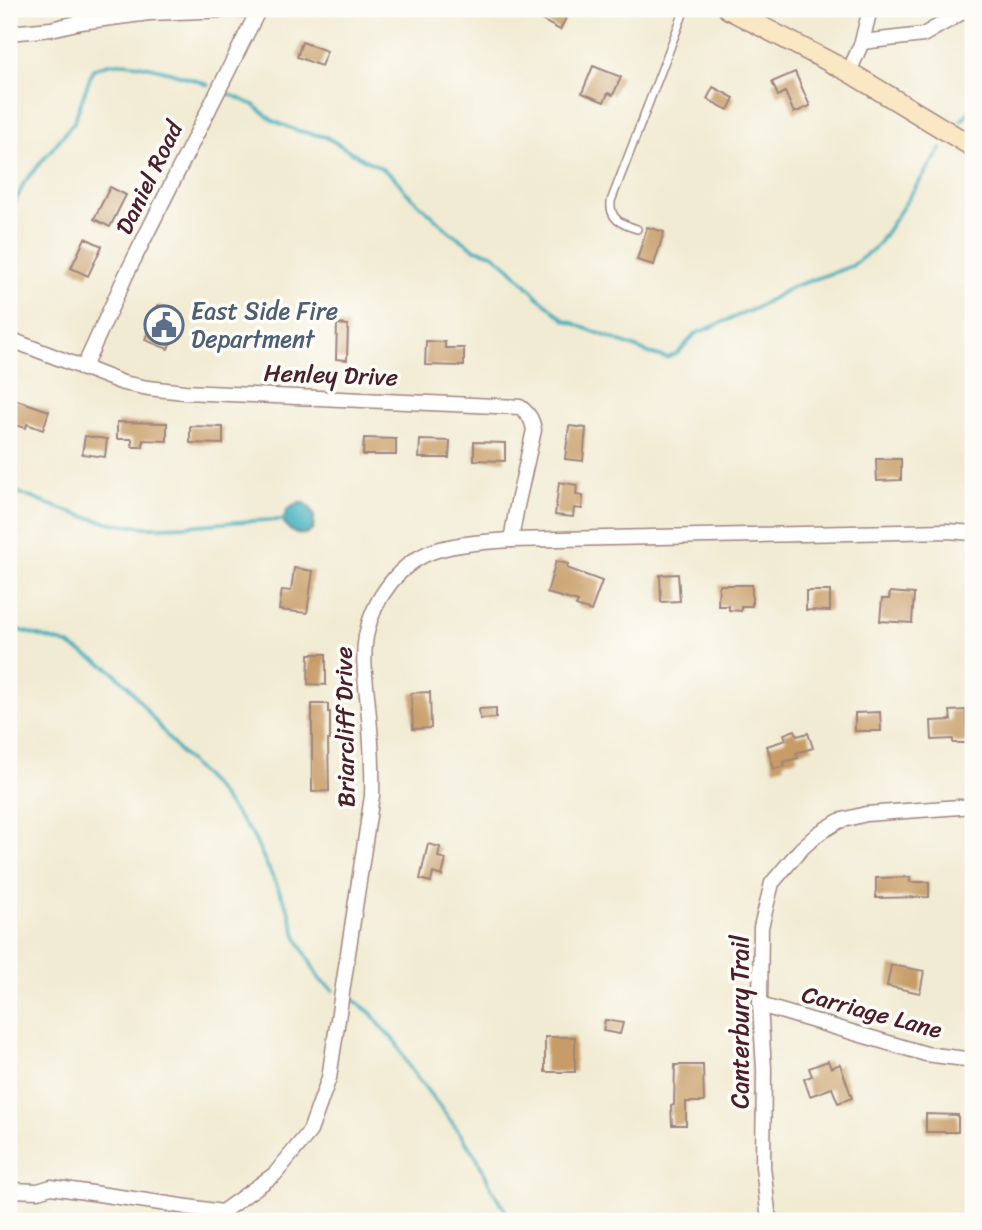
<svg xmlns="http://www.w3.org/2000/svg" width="982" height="1230" font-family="Sriracha,sans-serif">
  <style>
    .water { fill: #3dacba; stroke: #446672; stroke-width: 2 }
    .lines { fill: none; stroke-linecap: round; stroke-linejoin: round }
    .stream { stroke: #3dacba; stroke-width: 3.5 }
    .building { fill: #c79c66 }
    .service-casing { stroke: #9e857f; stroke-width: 10 }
    .minor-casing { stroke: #9e857f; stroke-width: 17 }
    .secondary-casing { stroke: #9e857f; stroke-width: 22 }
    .service { stroke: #fff; stroke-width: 7 }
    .minor { stroke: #fff; stroke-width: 14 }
    .secondary { stroke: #fae7c3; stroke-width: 19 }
    .labels { text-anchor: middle; stroke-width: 7; stroke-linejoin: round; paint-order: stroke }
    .street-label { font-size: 24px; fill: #4a1f2b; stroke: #fdfcf7 }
    .service-label { font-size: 24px; fill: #4e5e75; stroke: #fdfcf7; text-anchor: start }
  </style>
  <rect width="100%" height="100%" fill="#fdfcf7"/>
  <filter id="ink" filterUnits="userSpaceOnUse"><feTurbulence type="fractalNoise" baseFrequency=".0143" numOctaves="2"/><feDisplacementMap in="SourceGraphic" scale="14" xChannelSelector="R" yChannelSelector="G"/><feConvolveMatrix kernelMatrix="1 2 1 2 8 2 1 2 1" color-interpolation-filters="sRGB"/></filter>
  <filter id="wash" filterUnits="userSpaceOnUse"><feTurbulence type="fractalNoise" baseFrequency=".00686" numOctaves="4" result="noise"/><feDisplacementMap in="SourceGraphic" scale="28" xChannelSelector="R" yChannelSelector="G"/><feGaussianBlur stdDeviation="1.57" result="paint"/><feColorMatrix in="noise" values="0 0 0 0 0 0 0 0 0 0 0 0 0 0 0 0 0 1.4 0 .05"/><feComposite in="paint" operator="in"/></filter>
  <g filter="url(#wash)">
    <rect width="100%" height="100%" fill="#f2ebd3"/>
    <path class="water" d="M 298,503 L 305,503 C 315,511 315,517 313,530 C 301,539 288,533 283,520 L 287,510 Z"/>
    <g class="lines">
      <g class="stream">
        <polyline points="227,93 254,105 272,120 295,130 326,137 363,159 378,166 394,177 406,192 450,232 475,249 493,254 510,268 537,296 565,320 649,353 667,358 678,353 695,334 756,308 792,287 852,266 877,246 941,149"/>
        <polyline points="961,121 973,108"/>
        <path d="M 9,216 L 24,183 L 74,122 L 93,69 C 99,68 104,65 109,64 C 134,59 185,76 208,85"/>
        <path d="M 9,489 C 55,507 97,525 147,527 C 194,528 240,519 286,520"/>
        <polyline points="9,627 67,644 109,668 128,686 177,749 214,787 252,834 288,909 297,938 320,980 333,990"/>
        <polyline points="350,997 371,1013 383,1029 395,1041 410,1068 457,1129 477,1158 492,1189 512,1221"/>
      </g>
    </g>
    <g id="blocks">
      <g class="building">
        <polygon points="521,9 559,9 568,14 560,30"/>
        <polygon points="302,42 327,51 321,66 297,57"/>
        <polygon points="593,66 621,77 613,95 608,93 604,102 582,93"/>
        <polygon points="795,72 810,106 794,113 785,92 778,96 772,82"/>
        <polygon points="713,87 734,98 728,110 707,99"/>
        <polygon points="110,187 126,195 110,227 94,219"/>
        <polygon points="647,227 664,232 654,265 637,260"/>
        <polygon points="85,238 102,246 88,276 71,268"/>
        <polygon points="158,305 182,315 168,349 145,340"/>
        <polygon points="337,324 348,325 347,360 336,359"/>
        <polygon points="426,341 445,342 445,348 464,348 464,366 425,365"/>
        <polygon points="14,399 49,411 43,430 27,424 26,428 15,425 17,419 9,416"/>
        <polygon points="117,422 167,423 167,441 143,440 143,447 132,447 132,439 117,439"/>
        <polygon points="190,426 223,427 223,444 190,443"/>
        <polygon points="569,426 586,428 583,461 565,459"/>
        <polygon points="85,436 107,439 105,457 82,454"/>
        <polygon points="364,438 396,439 396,455 363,455"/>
        <polygon points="420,440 450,441 449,458 419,458"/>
        <polygon points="474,442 505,443 505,461 474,460"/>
        <polygon points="876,459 901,459 901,480 877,481"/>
        <polygon points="559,482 577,485 576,495 583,496 582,509 574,508 573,517 555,515"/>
        <polygon points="556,561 568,564 567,568 602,581 591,611 576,606 578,602 547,593"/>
        <polygon points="294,568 313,571 307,613 279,610 282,590 291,591"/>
        <polygon points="678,574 680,601 661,602 660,575"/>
        <polygon points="719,585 752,585 752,606 741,606 741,611 729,610 729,606 718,606"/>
        <polygon points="806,591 830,591 830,611 806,610"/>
        <polygon points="890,592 914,594 912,623 880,621 882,599 889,599"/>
        <polygon points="309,654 326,654 326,685 308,684"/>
        <polygon points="430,692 431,728 413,729 411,693"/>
        <polygon points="312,704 328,704 328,712 330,712 330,740 328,740 329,791 312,792"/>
        <polygon points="496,708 496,718 480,719 479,709"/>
        <polygon points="966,710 967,743 953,743 953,739 932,740 931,721 951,720 950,711"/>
        <polygon points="880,712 881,731 855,731 855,713"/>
        <polygon points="795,730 797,736 808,733 813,748 796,753 798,758 783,762 785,766 774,769 767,746 786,740 784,734"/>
        <polygon points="428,844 440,847 438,857 446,859 442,876 433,873 431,882 420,879"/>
        <polygon points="910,877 910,882 929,882 929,897 876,898 876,878"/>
        <polygon points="891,965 924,971 920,993 887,986"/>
        <polygon points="605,1020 623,1023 620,1034 603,1031"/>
        <rect x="545" y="1037" width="30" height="35"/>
        <polygon points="828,1061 831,1068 840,1064 852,1098 838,1103 832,1088 810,1096 804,1079 812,1076 809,1068"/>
        <polygon points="675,1065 703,1065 704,1102 686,1102 686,1125 672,1125 671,1106 674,1105"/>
        <polygon points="926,1114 958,1115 958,1132 926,1132"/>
      </g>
    </g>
  </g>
  <g filter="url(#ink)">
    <use href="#blocks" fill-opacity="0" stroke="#9e857f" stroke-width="2"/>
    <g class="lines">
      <g class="service-casing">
        <path id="service" d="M 637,229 C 621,224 609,219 611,201 L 685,9"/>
      </g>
      <g class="minor-casing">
        <g id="minor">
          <polyline points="9,33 51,29 81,22 149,13 257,9"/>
          <polyline points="862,42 923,35 968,9"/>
          <polyline points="849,72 862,42 870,9"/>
          <path d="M 9,339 L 123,383 L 148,388 L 184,392 L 520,407 C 529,414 532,419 534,430 L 517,506 L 511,540"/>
          <polyline points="83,369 126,275 259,9"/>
          <polyline points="760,1005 926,1054 973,1060"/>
          <path d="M 9,1190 L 38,1191 L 51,1187 L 222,1212 L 275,1174 L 310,1131 L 329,1078 L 372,796 C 373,766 371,736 368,706 C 366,683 362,659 366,636 C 373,599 400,561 437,550 C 461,543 486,542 511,540 L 948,531 L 973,533"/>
          <polyline points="769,1221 763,1166 764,1069 760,1005 761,927 772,883 801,849 819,833 839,821 866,814 973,806"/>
        </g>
      </g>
      <g class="secondary-casing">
        <polyline id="secondary" points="728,9 849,72 973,147"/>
      </g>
      <use href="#service" class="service"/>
      <use href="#minor" class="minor"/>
      <use href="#secondary" class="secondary"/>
    </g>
  </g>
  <defs>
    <g id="civic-ring" transform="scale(2.0125)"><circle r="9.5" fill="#fdfcf7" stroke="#5c6f8a" stroke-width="1.5"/><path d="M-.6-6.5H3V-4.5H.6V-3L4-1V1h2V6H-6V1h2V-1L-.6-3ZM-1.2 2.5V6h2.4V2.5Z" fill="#5c6f8a"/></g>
  </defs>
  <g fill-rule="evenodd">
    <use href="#civic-ring" x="164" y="325"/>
  </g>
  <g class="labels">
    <g class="street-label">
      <text transform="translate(149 178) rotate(-64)" y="8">Daniel Road</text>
      <text transform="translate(331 375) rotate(2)" y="8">Henley Drive</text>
      <text transform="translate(345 727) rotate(-91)" y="8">Briarcliff Drive</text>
      <text transform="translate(872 1012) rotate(15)" y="8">Carriage Lane</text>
      <text transform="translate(740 1022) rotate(-90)" y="8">Canterbury Trail</text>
    </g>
    <g class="service-label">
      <text x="191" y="319">East Side Fire<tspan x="191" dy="28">Department</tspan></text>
    </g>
  </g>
  <rect width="982" height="1230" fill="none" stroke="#fdfcf7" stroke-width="35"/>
</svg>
